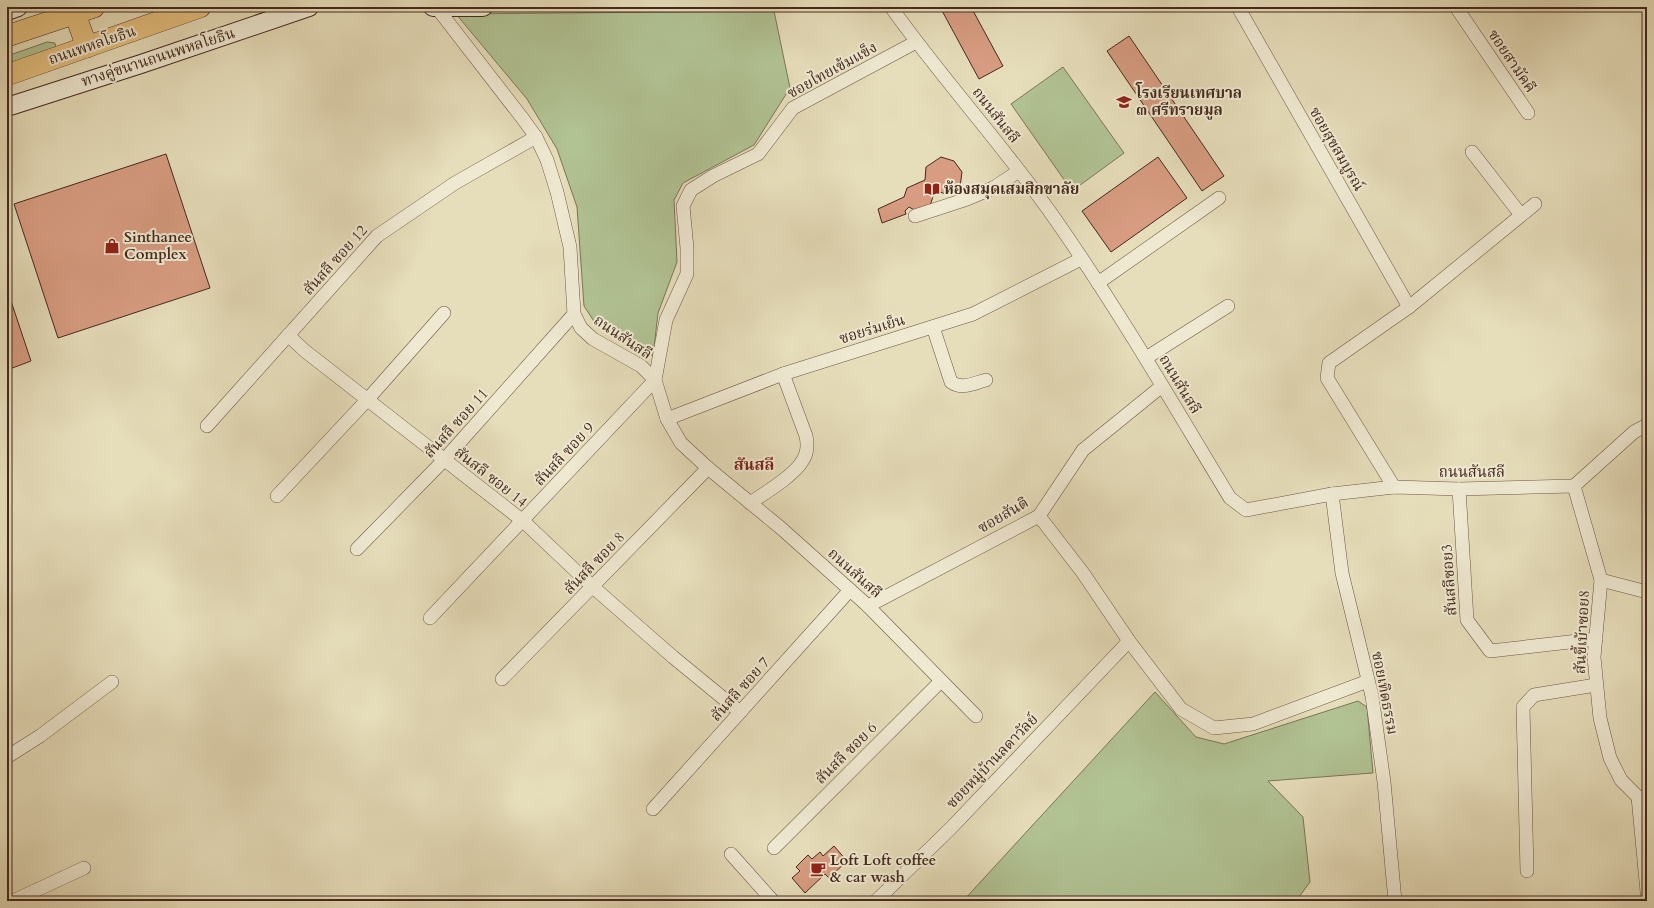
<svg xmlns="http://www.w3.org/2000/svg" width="1654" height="908" font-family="Cardo,'Noto Serif Thai',serif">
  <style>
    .green { fill: #b1c293; stroke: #7a7658 }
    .building { fill: #d79c81; stroke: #44291d }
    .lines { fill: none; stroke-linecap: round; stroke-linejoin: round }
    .street-casing { stroke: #6c5644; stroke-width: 14 }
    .secondary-casing { stroke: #44291d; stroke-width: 20 }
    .primary-casing { stroke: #44291d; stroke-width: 22 }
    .street { stroke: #efe9d2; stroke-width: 13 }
    .secondary { stroke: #efe9d2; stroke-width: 18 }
    .primary { stroke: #e3be7d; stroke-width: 21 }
    .labels { text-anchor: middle; stroke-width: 4; stroke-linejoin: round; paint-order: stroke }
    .street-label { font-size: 15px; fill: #44291d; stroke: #efe9d2 }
    .poi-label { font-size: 15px; font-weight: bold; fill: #44291d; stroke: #efe9d2; text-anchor: start }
    .neighbourhood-label { font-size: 16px; font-weight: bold; fill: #7a1f14; stroke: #efe9d2 }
  </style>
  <rect width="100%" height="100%" fill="#e6ddba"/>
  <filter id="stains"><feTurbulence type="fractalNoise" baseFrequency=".005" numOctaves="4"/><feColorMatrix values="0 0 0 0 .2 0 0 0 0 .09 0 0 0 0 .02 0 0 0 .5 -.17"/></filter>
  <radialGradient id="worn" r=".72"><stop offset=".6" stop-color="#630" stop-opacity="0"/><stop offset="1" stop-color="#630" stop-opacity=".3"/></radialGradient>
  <g class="green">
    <polygon points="774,11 790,88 754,145 683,183 674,200 677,262 658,313 653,356 595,323 584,306 577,207 557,149 527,99 456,14"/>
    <polygon points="47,42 55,43 56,50 7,66 7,56"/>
    <polygon points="1063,67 1124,153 1072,191 1011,104"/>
    <polygon points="1155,692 1196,737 1224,744 1358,701 1367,707 1373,773 1268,781 1303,817 1310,882 1296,901 963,901"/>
  </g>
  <g class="building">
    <polygon points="940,7 971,7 1003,66 979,79"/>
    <polygon points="1129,36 1224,176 1202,191 1107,51"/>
    <polygon points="166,154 210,288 58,338 14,204"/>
    <polygon points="941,157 954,161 962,172 960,187 948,195 935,190 930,206 918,212 909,207 905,211 906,214 882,223 878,209 904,197 907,188 925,180 926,167"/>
    <polygon points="1158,157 1187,198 1111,252 1082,211"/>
    <polygon points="7,289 31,361 7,370"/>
    <polygon points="834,846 847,861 829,878 825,874 805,893 792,878 800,871 796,867 808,855 812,859 820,852 823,856"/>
  </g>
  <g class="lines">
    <g class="street-casing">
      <g id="street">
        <path d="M 891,7 C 943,80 1004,146 1055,219 C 1118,309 1173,404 1230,498 L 1246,510 L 1332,494 L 1394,487 L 1459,489 L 1574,486"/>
        <polyline points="1238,7 1409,307 1329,363 1327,378 1394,487"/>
        <polyline points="1456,7 1528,113"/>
        <polyline points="437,8 523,119 536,137 547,160 557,192 570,247 574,314 581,328 593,339 641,366 655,380 667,419 681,443 708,468 782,529 868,606 976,716"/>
        <polyline points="1472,152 1521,215"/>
        <polyline points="915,216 967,199 993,188 1019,171"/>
        <polyline points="1098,283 1219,198"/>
        <polyline points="1409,307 1535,204"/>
        <path d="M 933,327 L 951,382 C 962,390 974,383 986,380"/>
        <polyline points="288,335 305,351 523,521 593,587 673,657 740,712"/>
        <polyline points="1146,358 1228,306"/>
        <polyline points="667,419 783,374 973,314 1081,259"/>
        <polyline points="207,426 377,236 455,183 536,137"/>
        <polyline points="1574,486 1601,580 1594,657 1600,718 1610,758 1621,780 1638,797 1647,800"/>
        <polyline points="1574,486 1634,432 1647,425"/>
        <polyline points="1459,489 1467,620 1490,651 1596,639"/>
        <polyline points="1332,494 1342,573 1372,696 1384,782 1395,901"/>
        <polyline points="277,496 368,399 444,313"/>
        <path d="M 750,503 C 765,493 795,475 803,460 C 808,452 808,445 806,436 L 783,374"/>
        <polyline points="1039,516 1083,573 1129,641 1181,709 1214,728 1253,724 1368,681"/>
        <polyline points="357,549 444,460 574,314"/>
        <polyline points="1601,580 1647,592"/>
        <polyline points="868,606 1039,516 1083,450 1162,386"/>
        <polyline points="430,618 655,380 666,320 687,274 687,248 683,206 691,190 713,176 758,154 793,108 916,42"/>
        <polyline points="502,679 708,468"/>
        <polyline points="7,757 40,736 112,682"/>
        <polyline points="1638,797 1647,892"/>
        <polyline points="653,809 850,590"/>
        <polyline points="774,848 941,681"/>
        <polyline points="731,854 773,901"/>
        <polyline points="1527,871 1523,707 1534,695 1596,685"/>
        <polyline points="13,901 84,868"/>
        <polyline points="876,901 951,828 1129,641"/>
      </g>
    </g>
    <g class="secondary-casing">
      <g id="secondary">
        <polyline points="433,7 483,7"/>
        <polyline points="7,11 18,7"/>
        <polyline points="7,107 141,64 309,7"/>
      </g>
    </g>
    <g class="primary-casing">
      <g id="primary">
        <polyline points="75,14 87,47"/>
        <polyline points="7,36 94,7"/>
        <polyline points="7,75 200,7"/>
      </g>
    </g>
    <use href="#street" class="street"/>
    <use href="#secondary" class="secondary"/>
    <use href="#primary" class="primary"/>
  </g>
  <defs>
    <g id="school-bare" transform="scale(1.2)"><path d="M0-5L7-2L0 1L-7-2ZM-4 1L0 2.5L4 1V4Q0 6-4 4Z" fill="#8f2418" stroke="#efe9d2" stroke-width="2.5" paint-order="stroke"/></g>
    <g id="library-bare" transform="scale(1.2)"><path d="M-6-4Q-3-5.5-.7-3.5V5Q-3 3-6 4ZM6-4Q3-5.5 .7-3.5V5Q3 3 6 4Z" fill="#8f2418" stroke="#efe9d2" stroke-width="2.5" paint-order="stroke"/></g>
    <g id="shop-bare" transform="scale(1.2)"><path d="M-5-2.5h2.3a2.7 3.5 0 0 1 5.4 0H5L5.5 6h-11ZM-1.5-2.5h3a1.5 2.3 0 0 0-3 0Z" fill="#8f2418" stroke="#efe9d2" stroke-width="2.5" paint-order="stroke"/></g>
    <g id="cafe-bare" transform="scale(1.2)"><path d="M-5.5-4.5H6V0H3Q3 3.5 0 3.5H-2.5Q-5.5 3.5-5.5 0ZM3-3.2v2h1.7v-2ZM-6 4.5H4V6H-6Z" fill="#8f2418" stroke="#efe9d2" stroke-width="2.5" paint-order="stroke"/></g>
  </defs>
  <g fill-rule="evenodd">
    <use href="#school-bare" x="1124" y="102"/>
    <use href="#library-bare" x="932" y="189"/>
    <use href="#shop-bare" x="112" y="246"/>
    <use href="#cafe-bare" x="818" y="869"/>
  </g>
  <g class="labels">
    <g class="street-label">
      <text transform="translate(92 45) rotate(-19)" y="5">ถนนพหลโยธิน</text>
      <text transform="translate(158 57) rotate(-18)" y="5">ทางคู่ขนานถนนพหลโยธิน</text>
      <text transform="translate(1512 61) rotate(56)" y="5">ซอยสามัคคี</text>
      <text transform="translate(832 70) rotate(-29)" y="5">ซอยไทยเข้มแข็ง</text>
      <text transform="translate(996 115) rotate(52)" y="5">ถนนสันสลี</text>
      <text transform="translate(1337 149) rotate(60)" y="5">ซอยสุขสมบูรณ์</text>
      <text transform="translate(335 260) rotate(-48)" y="5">สันสลี ซอย 12</text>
      <text transform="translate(872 329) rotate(-17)" y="5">ซอยร่มเย็น</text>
      <text transform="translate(623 337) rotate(34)" y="5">ถนนสันสลี</text>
      <text transform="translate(1180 384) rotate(59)" y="5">ถนนสันสลี</text>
      <text transform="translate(456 423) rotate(-48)" y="5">สันสลี ซอย 11</text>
      <text transform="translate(564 454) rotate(-47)" y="5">สันสลี ซอย 9</text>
      <text x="1472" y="477">ถนนสันสลี</text>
      <text transform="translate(491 477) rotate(38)" y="5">สันสลี ซอย 14</text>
      <text transform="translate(1003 515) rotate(-30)" y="5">ซอยสันติ</text>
      <text transform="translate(594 563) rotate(-46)" y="5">สันสลี ซอย 8</text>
      <text transform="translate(855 573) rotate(42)" y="5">ถนนสันสลี</text>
      <text transform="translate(1449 580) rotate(-94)" y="5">สันสลีซอย3</text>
      <text transform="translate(1582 632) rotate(-87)" y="5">สันขี้เบ้าซอย8</text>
      <text transform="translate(740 689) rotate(-48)" y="5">สันสลี ซอย 7</text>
      <text transform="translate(1385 693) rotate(79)" y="5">ซอยเทิดธรรม</text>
      <text transform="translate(846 753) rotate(-45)" y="5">สันสลี ซอย 6</text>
      <text transform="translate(992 761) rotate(-46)" y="5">ซอยหมู่บ้านลดาวัลย์</text>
    </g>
    <g class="poi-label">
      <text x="1136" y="98">โรงเรียนเทศบาล<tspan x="1136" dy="17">๓ ศรีทรายมูล</tspan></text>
      <text x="944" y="194">ห้องสมุดเสมสิกขาลัย</text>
      <text x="124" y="242">Sinthanee<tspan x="124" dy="17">Complex</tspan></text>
      <text x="830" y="865">Loft Loft coffee<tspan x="830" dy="17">&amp; car wash</tspan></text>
    </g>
    <g class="neighbourhood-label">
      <text x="754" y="470">สันสลี</text>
    </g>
  </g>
  <rect width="1654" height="908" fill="none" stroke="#e6ddba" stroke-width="24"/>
  <rect x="8" y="8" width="1638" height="892" fill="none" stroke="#44291d" stroke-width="2"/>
  <rect x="12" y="12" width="1630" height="884" fill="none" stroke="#44291d"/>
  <rect width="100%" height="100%" filter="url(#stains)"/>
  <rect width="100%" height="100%" fill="url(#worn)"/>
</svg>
